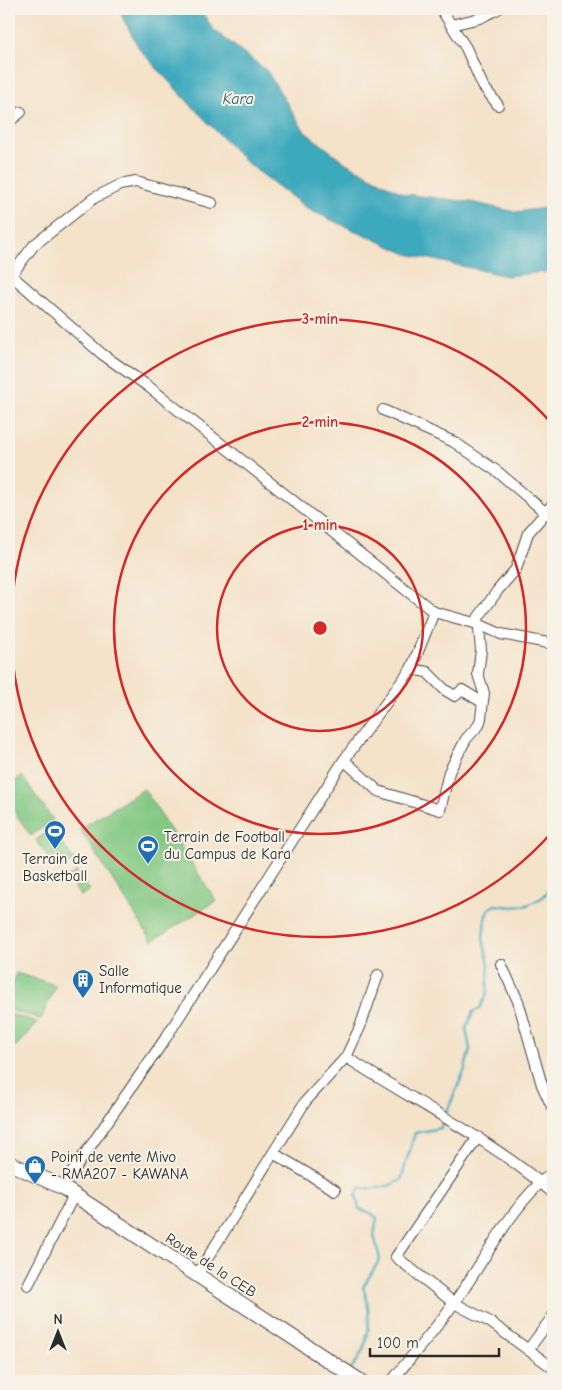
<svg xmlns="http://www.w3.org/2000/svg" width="562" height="1390" font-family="'Comic Neue',sans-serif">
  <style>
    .green { fill: #82c883; stroke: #567a57 }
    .water { fill: #3ea9bd; stroke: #346a74 }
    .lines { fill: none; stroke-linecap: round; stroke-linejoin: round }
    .stream { stroke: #3ea9bd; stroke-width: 2.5 }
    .street-casing { stroke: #494643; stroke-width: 12 }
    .secondary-casing { stroke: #494643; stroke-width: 16 }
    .street { stroke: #fff; stroke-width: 10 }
    .secondary { stroke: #fff; stroke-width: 14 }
    .ring { fill: none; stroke: #d62828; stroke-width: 2.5 }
    .labels { text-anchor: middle; stroke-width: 4; stroke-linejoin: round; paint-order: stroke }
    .poi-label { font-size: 15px; fill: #2b2b2b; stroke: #f7f3e8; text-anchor: start }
    .street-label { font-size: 15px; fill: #2b2b2b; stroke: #f7f3e8 }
    .water-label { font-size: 16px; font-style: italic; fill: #335d65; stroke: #f7f3e8 }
    .centre { fill: #d62828; stroke: #f7f3e8; stroke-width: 2.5 }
    .ring-label { font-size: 15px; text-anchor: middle; font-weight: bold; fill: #d62828; stroke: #f7f3e8; stroke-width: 4; stroke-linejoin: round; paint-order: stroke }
  </style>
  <rect width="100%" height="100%" fill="#f7f3e8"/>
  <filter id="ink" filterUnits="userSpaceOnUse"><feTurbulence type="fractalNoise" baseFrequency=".02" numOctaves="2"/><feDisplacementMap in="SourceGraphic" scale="10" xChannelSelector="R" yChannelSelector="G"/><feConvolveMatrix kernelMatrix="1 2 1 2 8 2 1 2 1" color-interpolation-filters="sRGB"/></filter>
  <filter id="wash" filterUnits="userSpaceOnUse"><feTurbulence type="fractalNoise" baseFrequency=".0096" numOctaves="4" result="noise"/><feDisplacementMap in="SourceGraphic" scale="20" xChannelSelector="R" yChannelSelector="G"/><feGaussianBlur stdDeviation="1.12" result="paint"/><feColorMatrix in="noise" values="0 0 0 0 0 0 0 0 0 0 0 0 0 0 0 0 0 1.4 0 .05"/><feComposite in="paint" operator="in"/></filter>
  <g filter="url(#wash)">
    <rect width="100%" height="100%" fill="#f4e2c9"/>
    <g class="green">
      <polygon points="22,776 53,820 31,836 9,804 9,785"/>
      <polygon points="144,789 216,901 152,941 80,829"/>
      <polygon points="52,829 74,860 58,871 36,840"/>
      <polygon points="76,871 90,890 81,896 67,878"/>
      <polygon points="16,973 56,985 41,1019 9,1010 9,986 12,986"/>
      <polygon points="9,1014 38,1022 16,1046 9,1043"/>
    </g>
    <polygon class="water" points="118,9 200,9 214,30 267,71 305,132 346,163 404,194 471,202 515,212 553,207 553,271 507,276 407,254 309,210 246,162 186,100 140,50"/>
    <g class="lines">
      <g class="stream">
        <polyline points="446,1114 465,1069 470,1049 466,1029 473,1012 480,1008 487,994 489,965 483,939 485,918 489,909 495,905 513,907 528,905 543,897 551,888 548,868 553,859"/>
        <path d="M 351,1369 C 371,1346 373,1315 363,1287 L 380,1259 L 374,1235 L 377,1218 L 371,1213 L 359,1209 L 356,1195 L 360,1188 C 376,1189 387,1188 401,1180 L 415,1133 L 441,1128 L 443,1119"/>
      </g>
    </g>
  </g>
  <g filter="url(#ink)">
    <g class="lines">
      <g class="street-casing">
        <g id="street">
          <polyline points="441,9 466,48 483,86 498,105"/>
          <polyline points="451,25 480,18 498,9"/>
          <polyline points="9,122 21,112"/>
          <polyline points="12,276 102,354 149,387 434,612 411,669 344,760 165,1039 62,1187"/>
          <polyline points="9,278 34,245 94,198 120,185 136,182 212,203"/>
          <polyline points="383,410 454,442 498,472 546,513 553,514"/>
          <polyline points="434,612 478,624 501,634 553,644"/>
          <polyline points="411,669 427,672 445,690 455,696 462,690 482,702"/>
          <polyline points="344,760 378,791 440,810 449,772 466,739 479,725 481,718 484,693 478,674 481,650 478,618 498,590 516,569 528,533 553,504"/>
          <polyline points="501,964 518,1001 542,1085 553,1109"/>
          <path d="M 346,1057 C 415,1102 490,1139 553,1193"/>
          <polyline points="478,1137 396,1257 454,1303 490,1322 553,1368"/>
          <polyline points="273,1153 335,1190"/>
          <polyline points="197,1275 305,1102 346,1057 360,1027 378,975"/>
          <polyline points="28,1285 74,1195"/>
          <polyline points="528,1350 553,1316"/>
          <path d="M 392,1381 C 412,1355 435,1330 454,1303 C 484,1262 512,1203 553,1172"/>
        </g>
      </g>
      <g class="secondary-casing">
        <polyline id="secondary" points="9,1163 62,1187 360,1381"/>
      </g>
      <use href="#street" class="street"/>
      <use href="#secondary" class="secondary"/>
    </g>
  </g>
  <g class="ring">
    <circle cx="320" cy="628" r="103"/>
    <circle cx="320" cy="628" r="206"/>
    <path d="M553 831A309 309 0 1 1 553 425"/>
  </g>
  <defs>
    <g id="stadium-pin" transform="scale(1.125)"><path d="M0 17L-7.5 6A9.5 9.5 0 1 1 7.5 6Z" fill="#1f6fb2" stroke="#f7f3e8"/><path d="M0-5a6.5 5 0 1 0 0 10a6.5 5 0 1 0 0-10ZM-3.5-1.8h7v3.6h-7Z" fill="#fff"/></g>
    <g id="building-pin" transform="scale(1.125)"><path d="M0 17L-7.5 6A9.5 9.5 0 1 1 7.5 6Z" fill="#1f6fb2" stroke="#f7f3e8"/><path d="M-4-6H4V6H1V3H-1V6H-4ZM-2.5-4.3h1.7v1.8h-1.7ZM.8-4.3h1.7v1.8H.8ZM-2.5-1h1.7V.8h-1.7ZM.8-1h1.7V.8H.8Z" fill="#fff"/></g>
    <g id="shop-pin" transform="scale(1.125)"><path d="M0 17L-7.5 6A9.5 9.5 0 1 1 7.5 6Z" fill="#1f6fb2" stroke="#f7f3e8"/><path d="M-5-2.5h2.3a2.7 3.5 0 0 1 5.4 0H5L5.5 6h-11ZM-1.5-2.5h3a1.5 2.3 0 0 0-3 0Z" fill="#fff"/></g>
  </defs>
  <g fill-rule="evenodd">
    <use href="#stadium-pin" x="55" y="831"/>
    <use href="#stadium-pin" x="148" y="846"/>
    <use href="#building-pin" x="83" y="980"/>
    <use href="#shop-pin" x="35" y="1166"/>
  </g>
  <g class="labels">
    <g class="poi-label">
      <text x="164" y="842">Terrain de Football<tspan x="164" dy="17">du Campus de Kara</tspan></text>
      <text x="55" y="864" text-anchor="middle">Terrain de<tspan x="55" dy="17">Basketball</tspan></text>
      <text x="99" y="976">Salle<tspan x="99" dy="17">Informatique</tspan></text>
      <text x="51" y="1162">Point de vente Mivo<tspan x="51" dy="17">- RMA207 - KAWANA</tspan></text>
    </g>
    <g class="street-label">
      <text transform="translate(211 1265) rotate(33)" y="5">Route de la CEB</text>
    </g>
    <g class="water-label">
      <text x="238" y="104">Kara</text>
    </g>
  </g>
  <circle cx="320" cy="628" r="8" class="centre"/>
  <g class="ring-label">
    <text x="320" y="324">3 min</text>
    <text x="320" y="427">2 min</text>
    <text x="320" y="530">1 min</text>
  </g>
  <rect width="562" height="1390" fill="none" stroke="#f7f3e8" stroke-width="30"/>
  <g transform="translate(58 1332)" stroke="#f7f3e8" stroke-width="4" paint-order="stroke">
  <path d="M0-4L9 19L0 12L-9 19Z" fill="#2b2b2b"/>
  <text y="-8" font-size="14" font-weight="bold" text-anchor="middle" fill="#2b2b2b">N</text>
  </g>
  <path d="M370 1348v8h129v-8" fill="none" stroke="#2b2b2b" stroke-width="2.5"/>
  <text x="377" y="1348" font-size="15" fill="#2b2b2b" stroke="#f7f3e8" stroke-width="4" paint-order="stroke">100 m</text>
</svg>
